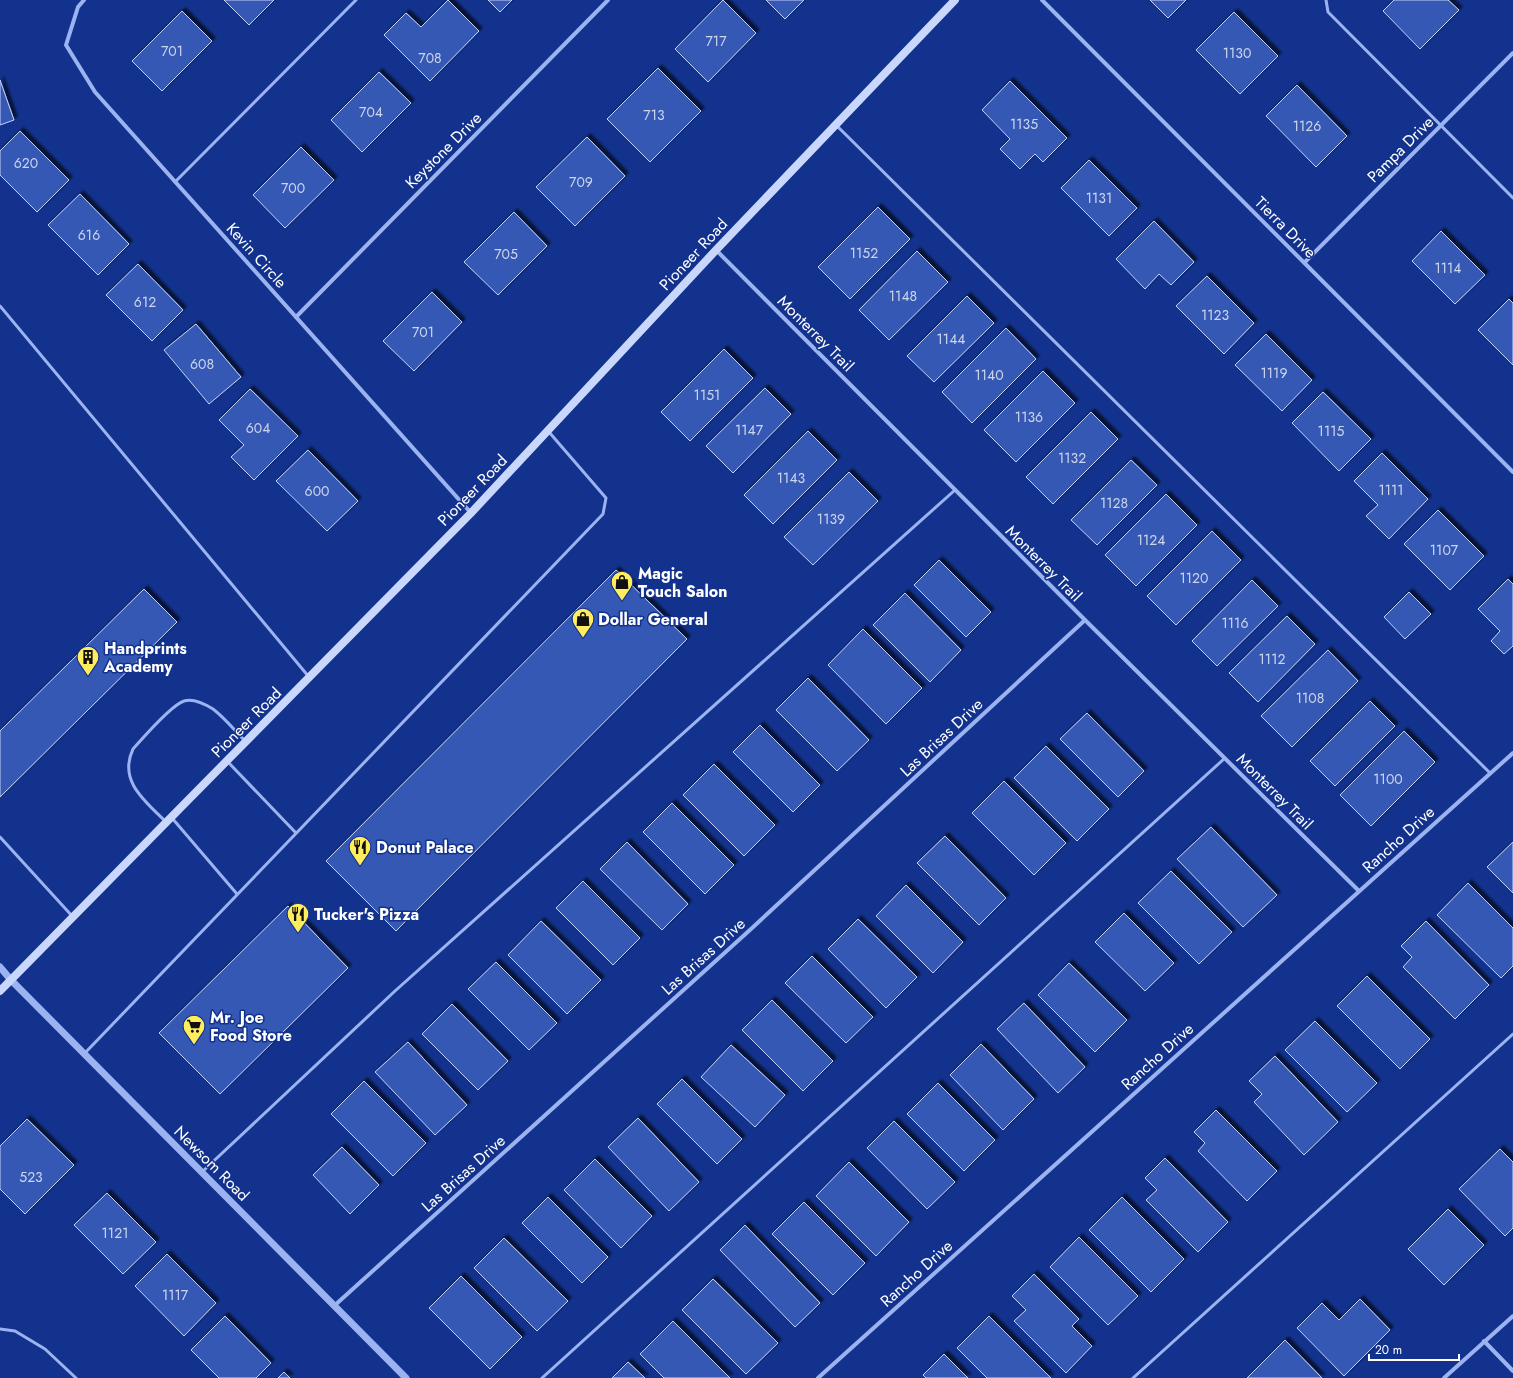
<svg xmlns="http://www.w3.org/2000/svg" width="1513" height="1378" font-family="Jost,sans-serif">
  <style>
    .building { fill: #3658b5; stroke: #c3d2fc; filter: url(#shadow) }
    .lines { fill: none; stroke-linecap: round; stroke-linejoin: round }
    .service { stroke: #9cb3f1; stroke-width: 3 }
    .minor { stroke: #9cb3f1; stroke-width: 4 }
    .tertiary { stroke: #9cb3f1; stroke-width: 7 }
    .secondary { stroke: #cad7fc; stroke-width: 8 }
    .labels { text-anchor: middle; stroke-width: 3; stroke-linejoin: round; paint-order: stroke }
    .number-label { font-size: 14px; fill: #cdd5ec }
    .street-label { font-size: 16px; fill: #fff; stroke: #12328d }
    .poi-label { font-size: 16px; font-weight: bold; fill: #fff; stroke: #12328d; text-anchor: start }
  </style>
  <defs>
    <filter id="shadow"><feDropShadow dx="3.5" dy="-3.5" stdDeviation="1" flood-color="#0009"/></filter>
  </defs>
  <rect width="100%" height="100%" fill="#12328d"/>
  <g class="building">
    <polygon points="224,0 274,0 249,25"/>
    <polygon points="448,0 479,31 430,81 384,35 406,13 421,27"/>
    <polygon points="488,0 512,0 500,12"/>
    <polygon points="723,0 756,33 708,82 675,49"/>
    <polygon points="766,0 804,0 785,19"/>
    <polygon points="1150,0 1186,0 1168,18"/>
    <polygon points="1394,0 1448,0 1459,10 1420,49 1383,11"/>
    <polygon points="182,11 212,41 162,91 132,61"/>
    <polygon points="1234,12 1278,56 1240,94 1196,50"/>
    <polygon points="658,68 701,111 650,162 607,119"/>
    <polygon points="379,72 411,103 362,152 331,120"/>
    <polygon points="0,80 14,120 0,125"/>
    <polygon points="1010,81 1067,138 1043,162 1035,154 1020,169 1000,149 1010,139 982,110"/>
    <polygon points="1297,85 1347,136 1316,167 1266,116"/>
    <polygon points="20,131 69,180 37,212 0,175 0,151"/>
    <polygon points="587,137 625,176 575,226 536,187"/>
    <polygon points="301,147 334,180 285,228 253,195"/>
    <polygon points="1089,160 1137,208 1109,236 1061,188"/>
    <polygon points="80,194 129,244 98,275 48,225"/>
    <polygon points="878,207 910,239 850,299 818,267"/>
    <polygon points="514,212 547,246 498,295 464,262"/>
    <polygon points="1154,221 1194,262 1171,285 1159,274 1145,289 1116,259"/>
    <polygon points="1441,231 1485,275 1455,304 1412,261"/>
    <polygon points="917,251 948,282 889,340 859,310"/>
    <polygon points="138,264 183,310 152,341 106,295"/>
    <polygon points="1207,276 1254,323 1224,354 1176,306"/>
    <polygon points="432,292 462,322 414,371 383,341"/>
    <polygon points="967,296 994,323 934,382 907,356"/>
    <polygon points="1509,299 1513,303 1513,365 1478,330"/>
    <polygon points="196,324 241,377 209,404 164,350"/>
    <polygon points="1006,328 1036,359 972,423 942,392"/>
    <polygon points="1266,334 1312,380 1282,411 1235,365"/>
    <polygon points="724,349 753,378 690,441 661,412"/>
    <polygon points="1043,371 1075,403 1016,462 984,430"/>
    <polygon points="765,388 791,414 733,473 706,446"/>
    <polygon points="250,389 298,436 254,480 231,457 244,445 219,420"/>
    <polygon points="1323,392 1371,439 1339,471 1292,423"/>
    <polygon points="1091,412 1118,439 1053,504 1026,477"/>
    <polygon points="808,431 837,460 773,524 744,495"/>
    <polygon points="308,450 358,501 327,531 276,481"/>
    <polygon points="1382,453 1428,499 1389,539 1366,516 1378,505 1354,481"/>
    <polygon points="1131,460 1157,485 1097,545 1071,520"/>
    <polygon points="849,472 878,501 813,565 784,537"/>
    <polygon points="1166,494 1197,525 1136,586 1105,555"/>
    <polygon points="1438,510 1484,556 1450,590 1404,544"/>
    <polygon points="1212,531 1241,560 1176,625 1147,596"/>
    <polygon points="939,560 991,612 966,637 914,585"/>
    <polygon points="616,570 687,639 396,931 326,861"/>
    <polygon points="1508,579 1513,584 1513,646 1504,654 1491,641 1500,631 1478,609"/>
    <polygon points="1252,580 1278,606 1217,666 1192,641"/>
    <polygon points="144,589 177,622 0,797 0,731"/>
    <polygon points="1409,592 1431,614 1405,639 1384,617"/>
    <polygon points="905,593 961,650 930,682 873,625"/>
    <polygon points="1287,616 1315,644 1258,702 1229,673"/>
    <polygon points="863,629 922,688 886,724 828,665"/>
    <polygon points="1328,650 1358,681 1292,747 1261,716"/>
    <polygon points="808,678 869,740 837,771 776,710"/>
    <polygon points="1370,701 1395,726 1335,786 1310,761"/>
    <polygon points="1087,713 1144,771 1118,797 1060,739"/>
    <polygon points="760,725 820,785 793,812 733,752"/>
    <polygon points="1404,731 1435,762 1371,826 1340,795"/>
    <polygon points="1046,746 1109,809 1077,841 1014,778"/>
    <polygon points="714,764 775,825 744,856 683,795"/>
    <polygon points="1004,781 1066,843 1034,875 972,813"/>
    <polygon points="672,803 734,865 705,894 643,832"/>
    <polygon points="1211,827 1277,895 1243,927 1177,859"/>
    <polygon points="945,836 1006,898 979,925 917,863"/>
    <polygon points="627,842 688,904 662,930 600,869"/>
    <polygon points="1513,842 1513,893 1487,867"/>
    <polygon points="1171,871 1232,932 1199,964 1138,903"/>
    <polygon points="583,881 640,938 613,965 556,908"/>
    <polygon points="1468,883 1513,928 1513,966 1501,978 1437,915"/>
    <polygon points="906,885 963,942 933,973 876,916"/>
    <polygon points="288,906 348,968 220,1094 159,1033"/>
    <polygon points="1124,913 1174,963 1145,991 1095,942"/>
    <polygon points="858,919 917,977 886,1008 828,949"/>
    <polygon points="541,921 601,980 567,1014 508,955"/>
    <polygon points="1426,921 1489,985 1455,1019 1403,967 1412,957 1401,946"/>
    <polygon points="812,956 873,1017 846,1043 785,983"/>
    <polygon points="496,962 557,1023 529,1050 468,989"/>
    <polygon points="1069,963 1127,1020 1095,1052 1038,995"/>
    <polygon points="1367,976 1430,1039 1400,1069 1337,1006"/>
    <polygon points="772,1000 833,1061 803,1091 742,1030"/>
    <polygon points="1024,1003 1085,1067 1058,1093 997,1029"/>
    <polygon points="452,1004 508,1061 478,1090 422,1034"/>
    <polygon points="1315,1021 1377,1083 1347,1112 1285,1050"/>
    <polygon points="408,1042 467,1105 435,1135 375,1072"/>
    <polygon points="981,1044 1034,1099 1003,1130 950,1075"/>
    <polygon points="731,1045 785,1095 755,1127 701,1077"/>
    <polygon points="1275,1056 1338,1122 1304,1155 1254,1102 1262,1094 1249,1081"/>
    <polygon points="682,1079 742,1139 717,1164 657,1104"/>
    <polygon points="364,1081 426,1143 393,1176 331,1114"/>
    <polygon points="938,1083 995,1140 964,1171 907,1114"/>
    <polygon points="1216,1110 1277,1171 1247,1201 1198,1151 1205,1143 1194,1132"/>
    <polygon points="638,1118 699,1182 669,1211 608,1147"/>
    <polygon points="27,1119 74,1165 25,1214 0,1189 0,1146"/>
    <polygon points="894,1121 955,1182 927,1209 867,1148"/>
    <polygon points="342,1147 379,1185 350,1214 313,1175"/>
    <polygon points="1500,1149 1513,1162 1513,1228 1505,1236 1459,1189"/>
    <polygon points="1165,1158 1228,1222 1198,1252 1146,1200 1157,1190 1145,1178"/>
    <polygon points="595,1159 652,1216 621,1248 564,1190"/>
    <polygon points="849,1162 909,1222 876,1256 816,1196"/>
    <polygon points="107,1193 156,1242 123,1274 74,1225"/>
    <polygon points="548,1197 608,1257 582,1283 522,1223"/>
    <polygon points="1122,1197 1184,1259 1151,1292 1089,1230"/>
    <polygon points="804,1202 865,1263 833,1295 772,1234"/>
    <polygon points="1448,1209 1484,1245 1444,1285 1408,1249"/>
    <polygon points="745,1225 820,1303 795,1327 720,1250"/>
    <polygon points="1079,1237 1138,1296 1108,1325 1050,1267"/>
    <polygon points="504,1238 568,1301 537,1331 474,1268"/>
    <polygon points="167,1254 216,1303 184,1336 135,1286"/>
    <polygon points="1034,1274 1079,1319 1072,1326 1092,1346 1066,1373 1014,1321 1026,1310 1012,1296"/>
    <polygon points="461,1276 522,1337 490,1369 429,1308"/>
    <polygon points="713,1279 778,1343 746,1374 682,1310"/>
    <polygon points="1360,1299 1390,1330 1344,1376 1297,1328 1322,1303 1339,1320"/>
    <polygon points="225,1316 271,1363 256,1378 219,1378 191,1350"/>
    <polygon points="989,1316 1051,1378 987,1378 957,1348"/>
    <polygon points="673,1321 730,1378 664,1378 640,1354"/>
    <polygon points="1285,1340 1322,1378 1247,1378"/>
    <polygon points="944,1354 968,1378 926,1378 923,1375"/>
    <polygon points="628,1362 645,1378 612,1378"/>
    <polygon points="284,1372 290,1378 278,1378"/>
  </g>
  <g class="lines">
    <g class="service">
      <polyline points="1326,0 1328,12 1513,198"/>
      <polyline points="836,125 1490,773"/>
      <polyline points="175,182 356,0"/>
      <polyline points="0,306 309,677"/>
      <polyline points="227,761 296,833"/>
      <polyline points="172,818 237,894"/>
      <path d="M 165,821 C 145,801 118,781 133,749 C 143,738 171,705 184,701 C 193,698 205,704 213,709 C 225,718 235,731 246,742"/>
      <polyline points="0,837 73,917"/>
      <polyline points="84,1054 603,514 606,498 549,432"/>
      <polyline points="202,1172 395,991 955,490"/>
      <polyline points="0,1329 15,1331 45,1349 76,1378"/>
      <polyline points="542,1378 1225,758"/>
      <polyline points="1133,1378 1513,1034"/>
    </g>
    <g class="minor">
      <polyline points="84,0 78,7 66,45 95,92 471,513"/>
      <polyline points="1042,0 1513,472"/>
      <polyline points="716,250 1085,620 1358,890"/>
      <polyline points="1305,262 1513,53"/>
      <polyline points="296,317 608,0"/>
      <polyline points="334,1306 751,929 1085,620"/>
      <polyline points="1484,1341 1513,1371"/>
      <polyline points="818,1378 1513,753"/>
      <polyline points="1444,1378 1513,1316"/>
    </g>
    <polyline class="tertiary" points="0,967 11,980 406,1378"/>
    <polyline class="secondary" points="0,991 471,513 716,250 955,0"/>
  </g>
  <defs>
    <g id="shop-pin" transform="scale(1.15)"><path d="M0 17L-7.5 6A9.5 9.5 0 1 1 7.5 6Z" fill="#ffed5c" stroke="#12328d"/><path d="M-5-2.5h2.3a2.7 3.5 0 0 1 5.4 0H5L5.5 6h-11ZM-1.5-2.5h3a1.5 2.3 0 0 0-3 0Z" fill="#111"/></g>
    <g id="building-pin" transform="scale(1.15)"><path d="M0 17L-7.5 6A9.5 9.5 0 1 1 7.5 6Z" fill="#ffed5c" stroke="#12328d"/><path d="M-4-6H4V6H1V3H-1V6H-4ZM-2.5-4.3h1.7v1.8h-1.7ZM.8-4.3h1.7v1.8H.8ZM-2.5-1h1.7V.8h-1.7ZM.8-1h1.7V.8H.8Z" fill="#111"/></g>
    <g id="restaurant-pin" transform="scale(1.15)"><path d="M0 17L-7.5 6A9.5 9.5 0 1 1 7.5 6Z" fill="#ffed5c" stroke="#12328d"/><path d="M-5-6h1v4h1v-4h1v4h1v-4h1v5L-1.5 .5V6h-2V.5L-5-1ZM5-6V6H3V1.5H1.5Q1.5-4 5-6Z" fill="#111"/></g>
    <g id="supermarket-pin" transform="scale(1.15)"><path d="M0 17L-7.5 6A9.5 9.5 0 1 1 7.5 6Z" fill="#ffed5c" stroke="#12328d"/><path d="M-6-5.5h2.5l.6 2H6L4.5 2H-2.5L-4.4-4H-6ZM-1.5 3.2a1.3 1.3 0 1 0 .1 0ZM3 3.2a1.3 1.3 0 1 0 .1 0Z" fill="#111"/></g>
  </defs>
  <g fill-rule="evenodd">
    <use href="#shop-pin" x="622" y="582"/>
    <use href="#shop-pin" x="583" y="619"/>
    <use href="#building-pin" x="88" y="657"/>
    <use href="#restaurant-pin" x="360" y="847"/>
    <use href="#restaurant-pin" x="298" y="914"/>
    <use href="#supermarket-pin" x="194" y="1026"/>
  </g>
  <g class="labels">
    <g class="number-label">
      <text x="716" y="46">717</text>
      <text x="172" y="56">701</text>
      <text x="1237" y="58">1130</text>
      <text x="430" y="63">708</text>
      <text x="371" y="117">704</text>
      <text x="654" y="120">713</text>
      <text x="1024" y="129">1135</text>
      <text x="1307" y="131">1126</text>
      <text x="26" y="168">620</text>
      <text x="581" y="187">709</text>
      <text x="293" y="193">700</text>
      <text x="1099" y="203">1131</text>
      <text x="89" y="240">616</text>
      <text x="864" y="258">1152</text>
      <text x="506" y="259">705</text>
      <text x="1448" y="273">1114</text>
      <text x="903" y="301">1148</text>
      <text x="145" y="307">612</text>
      <text x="1215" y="320">1123</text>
      <text x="423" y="337">701</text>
      <text x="951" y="344">1144</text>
      <text x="202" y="369">608</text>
      <text x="1274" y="378">1119</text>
      <text x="989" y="380">1140</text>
      <text x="707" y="400">1151</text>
      <text x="1029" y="422">1136</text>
      <text x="258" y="433">604</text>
      <text x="749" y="435">1147</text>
      <text x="1331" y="436">1115</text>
      <text x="1072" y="463">1132</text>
      <text x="791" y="483">1143</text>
      <text x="1391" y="495">1111</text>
      <text x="317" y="496">600</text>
      <text x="1114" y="508">1128</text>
      <text x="831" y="524">1139</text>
      <text x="1151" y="545">1124</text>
      <text x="1444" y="555">1107</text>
      <text x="1194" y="583">1120</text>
      <text x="1235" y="628">1116</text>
      <text x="1272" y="664">1112</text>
      <text x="1310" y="703">1108</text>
      <text x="1388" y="784">1100</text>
      <text x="31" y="1182">523</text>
      <text x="115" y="1238">1121</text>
      <text x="175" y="1300">1117</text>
    </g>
    <g class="street-label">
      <text transform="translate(1400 149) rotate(-45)" y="6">Pampa Drive</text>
      <text transform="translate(443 150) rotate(-45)" y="6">Keystone Drive</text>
      <text transform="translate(1286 227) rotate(45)" y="6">Tierra Drive</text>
      <text transform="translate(693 254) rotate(-47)" y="6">Pioneer Road</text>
      <text transform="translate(257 255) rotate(48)" y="6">Kevin Circle</text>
      <text transform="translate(816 333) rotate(45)" y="6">Monterrey Trail</text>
      <text transform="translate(472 490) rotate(-46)" y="6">Pioneer Road</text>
      <text transform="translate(1044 563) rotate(45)" y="6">Monterrey Trail</text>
      <text transform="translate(246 722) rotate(-45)" y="6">Pioneer Road</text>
      <text transform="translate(941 737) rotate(-43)" y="6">Las Brisas Drive</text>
      <text transform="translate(1275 791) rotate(45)" y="6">Monterrey Trail</text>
      <text transform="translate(1398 839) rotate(-42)" y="6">Rancho Drive</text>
      <text transform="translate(703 956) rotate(-42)" y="6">Las Brisas Drive</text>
      <text transform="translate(1157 1056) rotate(-42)" y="6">Rancho Drive</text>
      <text transform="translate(212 1163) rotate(45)" y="6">Newsom Road</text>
      <text transform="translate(463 1173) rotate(-42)" y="6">Las Brisas Drive</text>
      <text transform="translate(916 1273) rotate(-42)" y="6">Rancho Drive</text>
    </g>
    <g class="poi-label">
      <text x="638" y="579">Magic<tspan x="638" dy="18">Touch Salon</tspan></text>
      <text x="598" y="625">Dollar General</text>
      <text x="104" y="654">Handprints<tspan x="104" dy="18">Academy</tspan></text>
      <text x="376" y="853">Donut Palace</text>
      <text x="314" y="920">Tucker's Pizza</text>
      <text x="210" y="1023">Mr. Joe<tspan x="210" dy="18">Food Store</tspan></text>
    </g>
  </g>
  <path d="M1369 1354v6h90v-6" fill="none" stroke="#ffffff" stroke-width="2"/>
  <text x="1375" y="1354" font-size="12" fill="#ffffff" stroke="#12328d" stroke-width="3" paint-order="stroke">20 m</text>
</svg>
